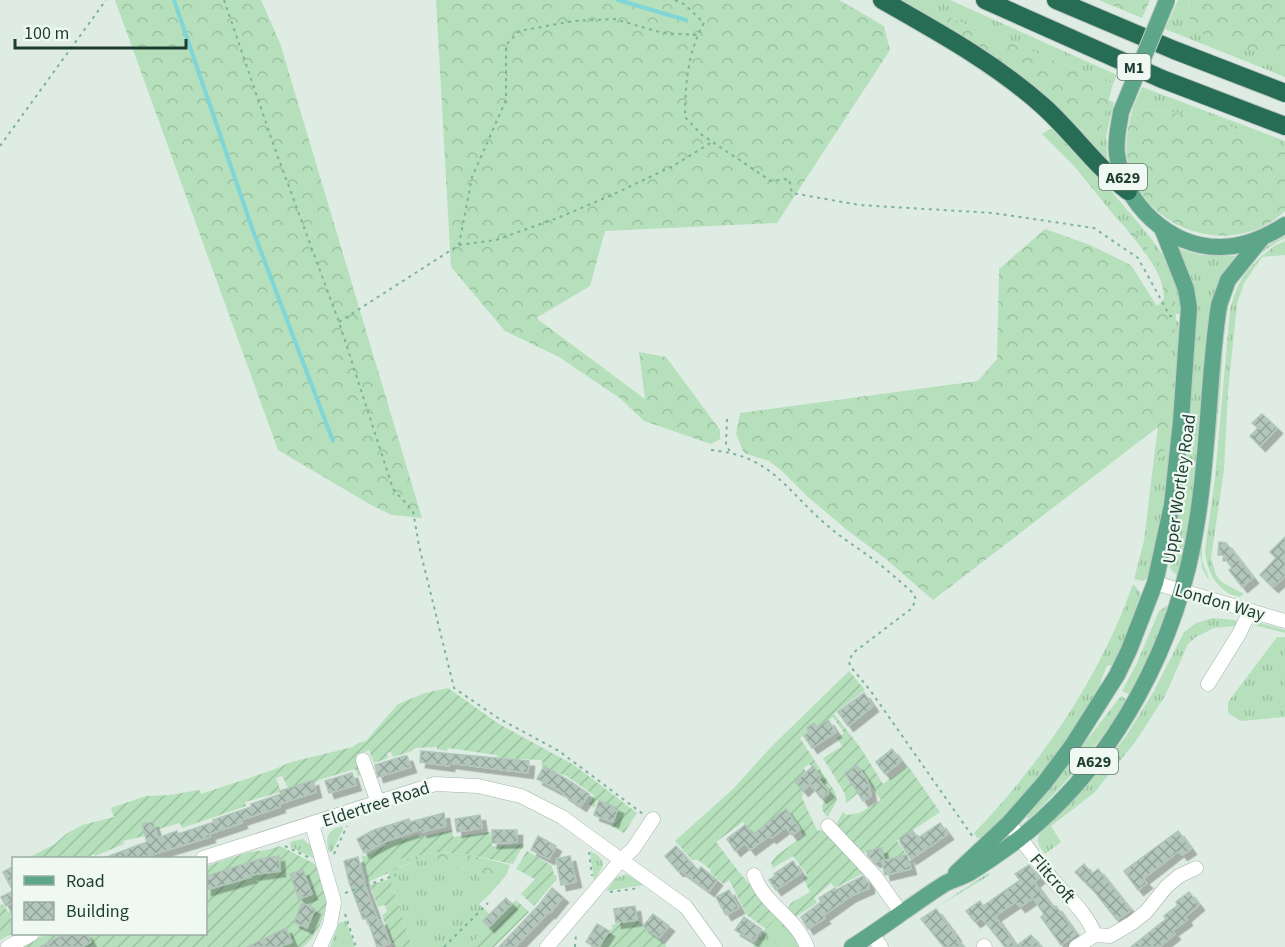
<svg xmlns="http://www.w3.org/2000/svg" width="1285" height="947" font-family="'Source Sans 3',sans-serif">
  <style>
    .grass { fill: url(#grass-tufts) }
    .forest { fill: url(#forest-crowns) }
    .garden { fill: url(#garden-furrows) }
    .lines { fill: none; stroke-linecap: round; stroke-linejoin: round }
    .stream { stroke: #80d5d7; stroke-width: 4 }
    .building { fill: url(#building-cross-hatch); stroke: #b1c6ba; stroke-width: 1.5; filter: url(#shadow) }
    .minor-casing { stroke: #a1b4ab; stroke-width: 15 }
    .major-casing { stroke: #c0c9c5; stroke-width: 18 }
    .highway-casing { stroke: #c0c9c5; stroke-width: 20 }
    .path { stroke: #7cb39a; stroke-width: 2; stroke-dasharray: 3 4.5; stroke-linecap: butt }
    .minor { stroke: #fff; stroke-width: 14 }
    .major { stroke: #5ea68a; stroke-width: 16 }
    .highway { stroke: #276d55; stroke-width: 18 }
    .major-bridge-casing { stroke: #c0c9c5; stroke-width: 18; stroke-linecap: butt }
    .major-bridge { stroke: #5ea68a; stroke-width: 16 }
    .labels { text-anchor: middle; stroke-width: 4.5; stroke-linejoin: round; paint-order: stroke }
    .shield { fill: #eff8f3; stroke: #5d756b; stroke-width: 1.5 }
    .shield-label { font-size: 16px; font-weight: bold; fill: #1e3d31 }
    .street-label { font-size: 18px; fill: #1e3d31; stroke: #eff8f3 }
  </style>
  <defs>
    <pattern id="grass-tufts" width="24" height="20" patternUnits="userSpaceOnUse" patternTransform="scale(1.5)"><rect width="24" height="20" fill="#b5e0bb"/><path d="M3 7l-1-3M5 7V3M7 7l1-3M15 17l-1-3M17 17v-4M19 17l1-3" fill="none" stroke="#9bc1a1"/></pattern>
    <pattern id="forest-crowns" width="20" height="18" patternUnits="userSpaceOnUse" patternTransform="scale(1.5)"><rect width="20" height="18" fill="#b5e0bb"/><path d="M2 6a3 3 0 1 1 6 0M12 15a3 3 0 1 1 6 0" fill="none" stroke="#9bc1a1"/></pattern>
    <pattern id="garden-furrows" width="10" height="10" patternUnits="userSpaceOnUse" patternTransform="scale(1.5)"><rect width="10" height="10" fill="#b5e0bb"/><path d="M-1 1l2-2M0 10L10 0M9 11l2-2" fill="none" stroke="#9bc1a1"/></pattern>
    <pattern id="building-cross-hatch" width="8" height="8" patternUnits="userSpaceOnUse" patternTransform="scale(1.5)"><rect width="8" height="8" fill="#b4c7bd"/><path d="M0 0l8 8M0 8l8-8" fill="none" stroke="#92a39a"/></pattern>
    <filter id="shadow"><feDropShadow dx="5.5" dy="5.5" stdDeviation="0" flood-color="#0004"/></filter>
  </defs>
  <rect width="100%" height="100%" fill="#dfece4"/>
  <g class="grass">
    <polygon points="897,0 950,0 1117,75 1113,84 935,12 958,32 1018,73"/>
    <polygon points="1178,0 1188,0 1188,7 1268,53 1282,57 1285,55 1285,77 1165,29"/>
    <polygon points="1142,87 1285,141 1285,152 1257,141 1228,125 1190,114 1133,108"/>
    <polygon points="1108,100 1114,102 1106,136 1108,168 1062,114 1100,144 1100,133"/>
    <polygon points="1050,129 1063,134 1150,237 1170,265 1178,282 1182,311 1179,314 1176,314 1174,289 1168,276 1148,248 1135,232 1125,227 1117,219 1074,166 1042,134"/>
    <path d="M 1285,236 L 1285,238 C 1235,264 1227,295 1223,348 C 1222,370 1220,392 1218,414 L 1216,413 C 1218,393 1220,373 1221,353 C 1224,298 1232,263 1285,236 Z"/>
    <polygon points="1176,248 1201,255 1236,256 1221,277 1213,299 1194,499 1180,574 1177,575 1171,570 1168,558 1195,291 1188,269"/>
    <path d="M 1265,253 L 1244,283 L 1237,304 L 1228,392 L 1224,470 L 1211,558 L 1216,575 L 1222,582 L 1244,594 L 1240,597 C 1217,593 1206,570 1205,550 L 1215,478 L 1230,310 C 1237,283 1244,272 1265,253 Z"/>
    <polygon points="1175,319 1181,325 1177,380 1171,362"/>
    <polygon points="1216,417 1218,417 1202,546 1202,561 1209,578 1208,579 1202,568 1200,554"/>
    <polygon points="1172,441 1161,522 1148,578 1143,581 1134,579 1144,541 1153,466"/>
    <path d="M 1133,584 L 1140,592 L 1141,598 L 1114,667 L 1110,665 L 1107,666 L 1100,683 L 1103,686 L 1076,728 L 1036,784 L 983,838 L 977,838 L 974,833 C 1043,761 1099,679 1133,584 Z"/>
    <polygon points="1168,605 1158,641 1131,695 1122,691 1136,665 1159,611"/>
    <path d="M 1213,618 L 1235,620 L 1238,622 L 1236,626 L 1214,628 L 1196,637 L 1188,644 L 1165,696 L 1136,741 L 1094,793 L 1051,826 L 1061,842 L 1045,854 C 1040,847 1035,842 1040,833 L 1086,787 L 1126,736 L 1154,691 L 1184,632 L 1196,623 Z"/>
    <polygon points="1257,622 1285,630 1285,633 1253,625"/>
    <polygon points="1277,637 1285,637 1285,717 1241,721 1228,713 1228,702"/>
    <path d="M 1121,696 L 1128,700 C 1099,743 1068,782 1030,818 L 1026,818 Z"/>
    <path d="M 342,826 L 343,829 L 332,852 L 329,852 C 325,837 327,830 342,826 Z"/>
    <polygon points="303,839 312,847 315,859 291,847 290,842"/>
    <path d="M 590,851 C 597,855 602,857 603,865 L 594,881 Z"/>
    <polygon points="420,859 435,860 450,870 464,867 477,868 480,881 490,894 479,904 496,920 484,933 466,947 412,947 388,873"/>
    <polygon points="988,873 990,875 935,908"/>
    <polygon points="626,874 644,885 606,891 616,878"/>
    <polygon points="346,921 355,947 330,947 339,923"/>
    <polygon points="768,925 783,947 753,947"/>
  </g>
  <g class="forest">
    <polygon points="115,0 261,0 280,43 422,518 392,515 371,505 278,450"/>
    <polygon points="436,0 839,0 884,26 890,50 777,223 605,231 590,286 536,318 645,399 639,352 666,357 720,430 720,439 711,444 644,421 621,399 559,357 505,331 451,267"/>
    <polygon points="1099,0 1150,0 1142,18"/>
    <polygon points="1188,0 1285,0 1285,55 1282,57 1230,46 1191,29"/>
    <polygon points="933,11 1113,84 1100,133 1100,144 1062,114 1018,73 958,32"/>
    <path d="M 1133,108 L 1190,114 L 1228,125 L 1257,141 L 1285,152 L 1285,211 C 1233,260 1144,232 1128,162 C 1124,144 1128,126 1133,108 Z"/>
    <path d="M 1125,227 L 1135,232 L 1148,248 L 1168,275 L 1174,289 L 1176,314 L 1171,362 L 1177,380 L 1172,441 L 1153,466 L 1158,427 L 933,600 L 886,559 L 847,530 L 808,497 L 783,472 L 769,461 L 744,453 L 736,434 L 740,413 L 978,381 L 997,359 L 999,269 L 1045,229 L 1090,245 L 1131,265 L 1157,306 L 1164,299 C 1164,271 1141,249 1125,227 Z"/>
    <polygon points="1285,241 1285,255 1261,257 1274,246"/>
    <path d="M 438,852 L 465,854 L 510,865 L 507,874 L 490,894 L 480,881 L 477,868 L 464,867 L 450,870 C 422,853 415,861 388,873 L 385,862 Z"/>
    <polygon points="778,916 797,940 800,947 783,947 768,925"/>
  </g>
  <g class="garden">
    <path d="M 849,671 L 865,690 L 834,714 L 860,747 L 883,784 L 908,766 L 940,812 L 897,841 L 907,855 L 884,860 L 881,848 L 867,851 L 861,855 L 834,828 L 843,812 L 847,815 L 860,813 L 881,800 L 857,765 L 845,773 L 858,793 L 846,803 L 845,794 L 823,758 L 842,746 L 837,738 L 844,733 L 833,717 L 817,728 L 814,723 L 807,728 L 809,732 L 800,738 L 835,792 L 837,800 L 828,817 C 818,809 822,802 830,795 L 818,779 L 820,777 L 809,764 L 804,768 L 806,772 L 795,782 L 803,791 L 802,798 L 817,830 L 826,832 L 866,872 L 835,888 L 831,883 L 814,898 L 817,903 L 794,918 L 786,911 L 791,903 L 810,892 L 803,878 L 807,875 L 793,856 L 773,868 L 771,863 L 776,856 L 803,836 L 800,829 L 786,809 L 753,835 L 743,822 L 716,842 L 739,872 L 778,916 L 766,929 L 747,915 L 729,880 L 724,884 L 710,872 L 711,870 L 698,860 L 692,860 L 675,841 L 733,789 L 771,747 Z"/>
    <polygon points="448,688 499,724 574,765 637,813 624,833 611,826 618,808 597,800 594,808 589,804 594,795 568,777 541,765 543,762 540,760 500,758 496,755 448,748 447,751 437,749 437,747 415,748 412,751 393,757 391,752 387,753 388,758 374,763 369,750 356,755 362,775 358,776 355,769 319,780 315,783 311,780 288,788 282,776 276,778 281,792 245,802 246,806 182,828 180,823 155,830 152,822 142,824 145,836 123,841 124,844 95,856 94,854 86,858 28,858 55,844 66,834 82,825 114,817 111,808 146,796 170,795 199,790 201,794 273,770 291,762 353,747 358,743 366,741 398,704 425,693"/>
    <polygon points="452,830 453,837 490,832 492,846 524,844 513,864 465,854 438,852 385,862 388,873 368,882 361,855 365,856 386,845 386,843 402,838 403,840 418,834 420,837"/>
    <path d="M 280,846 L 315,864 C 319,875 326,889 326,901 C 326,917 316,937 303,947 L 22,947 L 46,934 L 206,934 L 206,866 L 249,852 L 267,850 Z"/>
    <polygon points="527,851 552,866 554,875 556,875 557,879 534,906 521,894 535,879 516,869"/>
    <polygon points="390,879 412,947 391,947 395,946 394,943 392,943 382,915 387,912 385,905 378,907 370,885"/>
    <polygon points="516,900 529,912 494,947 466,947 484,933"/>
    <polygon points="3,904 8,912 11,911 13,914 10,917 13,921 13,933 0,940 0,905"/>
    <polygon points="637,920 659,938 667,947 599,947 609,931 613,928 611,925"/>
  </g>
  <g class="lines">
    <g class="stream">
      <polyline points="174,0 252,228 333,441"/>
      <polyline points="618,0 686,20"/>
    </g>
  </g>
  <g class="building">
    <polygon points="1262,414 1277,428 1260,446 1250,436 1258,428 1252,423"/>
    <polygon points="1285,537 1285,576 1273,587 1260,575 1276,558 1270,552"/>
    <polygon points="1219,542 1226,543 1253,578 1242,587 1229,570 1232,568 1223,555 1218,555"/>
    <polygon points="864,693 873,706 848,726 838,712"/>
    <polygon points="828,720 836,732 812,748 804,736 809,732 807,728 814,723 817,728"/>
    <polygon points="892,749 901,761 885,774 876,762"/>
    <polygon points="421,751 529,761 528,773 450,763 449,766 420,762"/>
    <polygon points="404,756 407,756 411,767 378,777 375,765"/>
    <polygon points="857,765 868,781 871,796 863,801 845,773"/>
    <polygon points="544,766 568,780 589,794 581,806 563,794 564,793 537,779"/>
    <polygon points="813,766 821,777 818,779 829,792 821,798 810,784 803,791 795,782"/>
    <polygon points="352,773 356,785 329,793 325,781"/>
    <polygon points="313,780 316,792 279,804 280,807 241,820 242,823 209,834 210,837 141,858 104,858 147,842 142,824 153,822 158,838 177,831 178,834 214,822 213,820 251,807 251,804 281,794 280,791"/>
    <polygon points="599,801 618,808 613,822 594,815"/>
    <polygon points="786,809 800,829 792,835 786,827 771,838 769,836 750,850 745,843 735,851 727,839 745,825 753,834"/>
    <polygon points="444,813 446,826 422,832 421,829 386,841 364,853 357,839 374,830 409,819 410,822"/>
    <polygon points="480,815 482,828 457,832 455,819"/>
    <polygon points="940,823 948,834 911,859 900,842 900,838 912,830 918,838"/>
    <polygon points="492,830 517,830 517,842 492,843"/>
    <polygon points="1178,831 1191,849 1182,855 1179,851 1143,879 1147,883 1138,890 1124,871"/>
    <polygon points="538,836 556,846 549,859 531,850"/>
    <polygon points="676,846 698,871 701,867 717,880 709,891 680,870 678,871 665,856"/>
    <polygon points="882,848 884,860 875,862 868,856 867,851"/>
    <polygon points="907,855 911,869 885,875 882,861"/>
    <polygon points="279,856 280,871 250,875 251,877 241,880 206,890 206,876 260,859"/>
    <polygon points="570,856 576,882 561,885 556,859"/>
    <polygon points="358,857 365,886 378,921 381,920 390,943 380,947 377,947 367,918 363,919 349,882 344,861"/>
    <polygon points="793,861 801,873 776,890 769,880 775,876 774,874"/>
    <polygon points="1084,864 1092,874 1098,869 1131,910 1117,920 1094,891 1075,872"/>
    <polygon points="1029,865 1039,878 1034,882 1053,908 1056,906 1076,934 1061,945 1041,917 1044,914 1033,898 1020,907 1016,902 995,916 1016,946 1031,935 1041,947 1005,947 986,923 981,918 975,922 966,911 980,901 983,906 1020,880 1015,874"/>
    <polygon points="14,866 14,901 6,906 1,897 13,891 3,872"/>
    <polygon points="303,870 312,894 299,899 290,874"/>
    <polygon points="863,876 869,884 869,888 851,896 823,916 825,918 808,929 801,917 821,902 819,898 835,888 836,890"/>
    <polygon points="552,888 563,897 550,913 549,912 515,947 499,947 539,905"/>
    <polygon points="729,890 739,908 726,915 716,897"/>
    <polygon points="1189,892 1199,905 1185,917 1187,920 1172,931 1175,934 1159,947 1131,947 1166,919 1164,916 1178,905 1176,902"/>
    <polygon points="506,898 512,904 489,927 483,921"/>
    <polygon points="302,903 315,909 307,928 294,922"/>
    <polygon points="635,906 637,920 616,923 614,909"/>
    <polygon points="936,909 956,936 955,937 964,947 944,947 921,919"/>
    <polygon points="653,914 669,926 659,938 643,926"/>
    <polygon points="744,917 761,929 753,941 735,930"/>
    <polygon points="597,924 609,931 599,947 595,947 586,942"/>
    <polygon points="286,928 292,942 280,947 247,947"/>
    <polygon points="66,933 86,933 91,942 82,947 40,947"/>
  </g>
  <g class="lines">
    <g class="minor-casing">
      <g id="minor">
        <polyline points="1155,583 1285,621"/>
        <polyline points="1208,684 1239,634 1250,611"/>
        <polyline points="363,760 378,803"/>
        <path d="M 1009,823 C 1023,842 1037,861 1052,879 C 1068,898 1086,911 1095,935"/>
        <polyline points="312,824 334,902 330,925 320,947"/>
        <polyline points="828,826 875,876 902,914"/>
        <polyline points="203,858 435,784 478,786 521,796 562,817 686,907 715,947"/>
        <path d="M 754,875 C 766,908 794,914 807,947"/>
        <polyline points="872,934 881,947"/>
        <polyline points="984,946 985,947"/>
        <polyline points="8,947 32,934"/>
        <polyline points="547,947 622,859 633,849 653,819"/>
        <polyline points="1076,947 1095,935 1110,936 1132,923 1146,912 1166,887 1179,876 1196,868"/>
      </g>
    </g>
    <g class="major-casing">
      <g id="major">
        <path d="M 1121,112 C 1119,126 1115,140 1117,154 C 1123,203 1169,248 1221,247 C 1244,247 1266,237 1285,225"/>
        <polyline points="956,873 1009,823 1045,782 1072,746 1117,675 1129,650 1155,583 1172,505 1181,421 1189,308 1186,289 1162,228"/>
        <path d="M 852,947 C 884,927 914,903 946,883 C 954,879 963,877 971,872 C 987,862 1004,850 1019,839 C 1116,762 1179,642 1197,521 C 1209,450 1208,377 1219,305 L 1228,280 L 1262,238"/>
      </g>
    </g>
    <g class="highway-casing">
      <g id="highway">
        <path d="M 882,0 C 938,32 995,63 1043,106 C 1073,133 1096,167 1128,191"/>
        <polyline points="985,0 1162,79 1285,126"/>
        <polyline points="1056,0 1174,50 1285,93"/>
      </g>
    </g>
    <g class="path">
      <polyline points="224,0 275,149 339,322 393,489 413,511 419,546 454,688 498,718 559,751 643,814"/>
      <path d="M 675,0 L 684,4 L 704,23 C 688,51 685,85 685,117 L 702,135 L 771,181 L 789,179 L 792,193 L 859,205 L 993,213 L 1094,228 L 1138,258 L 1170,316 L 1176,316"/>
      <polyline points="0,146 106,0"/>
      <polyline points="459,245 496,240 560,217 612,195 673,166 712,142"/>
      <polyline points="339,322 459,245 472,177 506,100 506,45 519,31 574,21 614,19 663,33 698,35"/>
      <polyline points="727,419 726,444 730,452"/>
      <path d="M 711,450 C 773,456 785,490 828,526 C 845,541 865,552 883,567 C 894,576 904,585 914,594 L 916,600 L 911,609 L 853,653 L 849,661 L 850,666 L 870,690 L 973,837"/>
      <polyline points="285,846 310,858"/>
      <polyline points="589,852 592,876"/>
      <polyline points="334,854 347,826"/>
      <polyline points="610,892 640,888"/>
      <polyline points="345,893 396,875"/>
      <polyline points="345,914 356,947"/>
      <polyline points="444,947 488,903"/>
      <polyline points="575,947 576,933"/>
    </g>
    <use href="#minor" class="minor"/>
    <use href="#major" class="major"/>
    <use href="#highway" class="highway"/>
    <g class="major-bridge-casing">
      <polyline id="major-bridge" points="1121,112 1167,0"/>
    </g>
    <use href="#major-bridge" class="major-bridge"/>
  </g>
  <g class="labels">
    <g class="shield">
      <rect x="1117.5" y="54" width="33" height="26" rx="4.5"/>
      <rect x="1099" y="164" width="48" height="26" rx="4.5"/>
      <rect x="1070" y="748" width="48" height="26" rx="4.5"/>
    </g>
    <g class="shield-label">
      <text x="1134" y="73">M1</text>
      <text x="1123" y="183">A629</text>
      <text x="1094" y="767">A629</text>
    </g>
    <g class="street-label">
      <text transform="translate(1179 489) rotate(-82)" y="6">Upper Wortley Road</text>
      <text transform="translate(1220 602) rotate(16)" y="6">London Way</text>
      <text transform="translate(376 804) rotate(-18)" y="6">Eldertree Road</text>
      <text transform="translate(1053 878) rotate(49)" y="6">Flitcroft</text>
    </g>
  </g>
  <rect x="12" y="857" width="195" height="78" fill="#eff8f3" stroke="#9bada5" stroke-width="1.5"/>
  <rect x="24" y="876" width="30" height="9" fill="#5ea68a" stroke="#9bada5" stroke-width="1.5"/>
  <text x="66" y="887" font-size="18" fill="#1e3d31">Road</text>
  <rect x="24" y="902" width="30" height="18" fill="url(#building-cross-hatch)" stroke="#9bada5" stroke-width="1.5"/>
  <text x="66" y="917" font-size="18" fill="#1e3d31">Building</text>
  <path d="M15 39v9h171v-9" fill="none" stroke="#1e3d31" stroke-width="3"/>
  <text x="24" y="39" font-size="18" fill="#1e3d31" stroke="#eff8f3" stroke-width="4.5" paint-order="stroke">100 m</text>
</svg>
